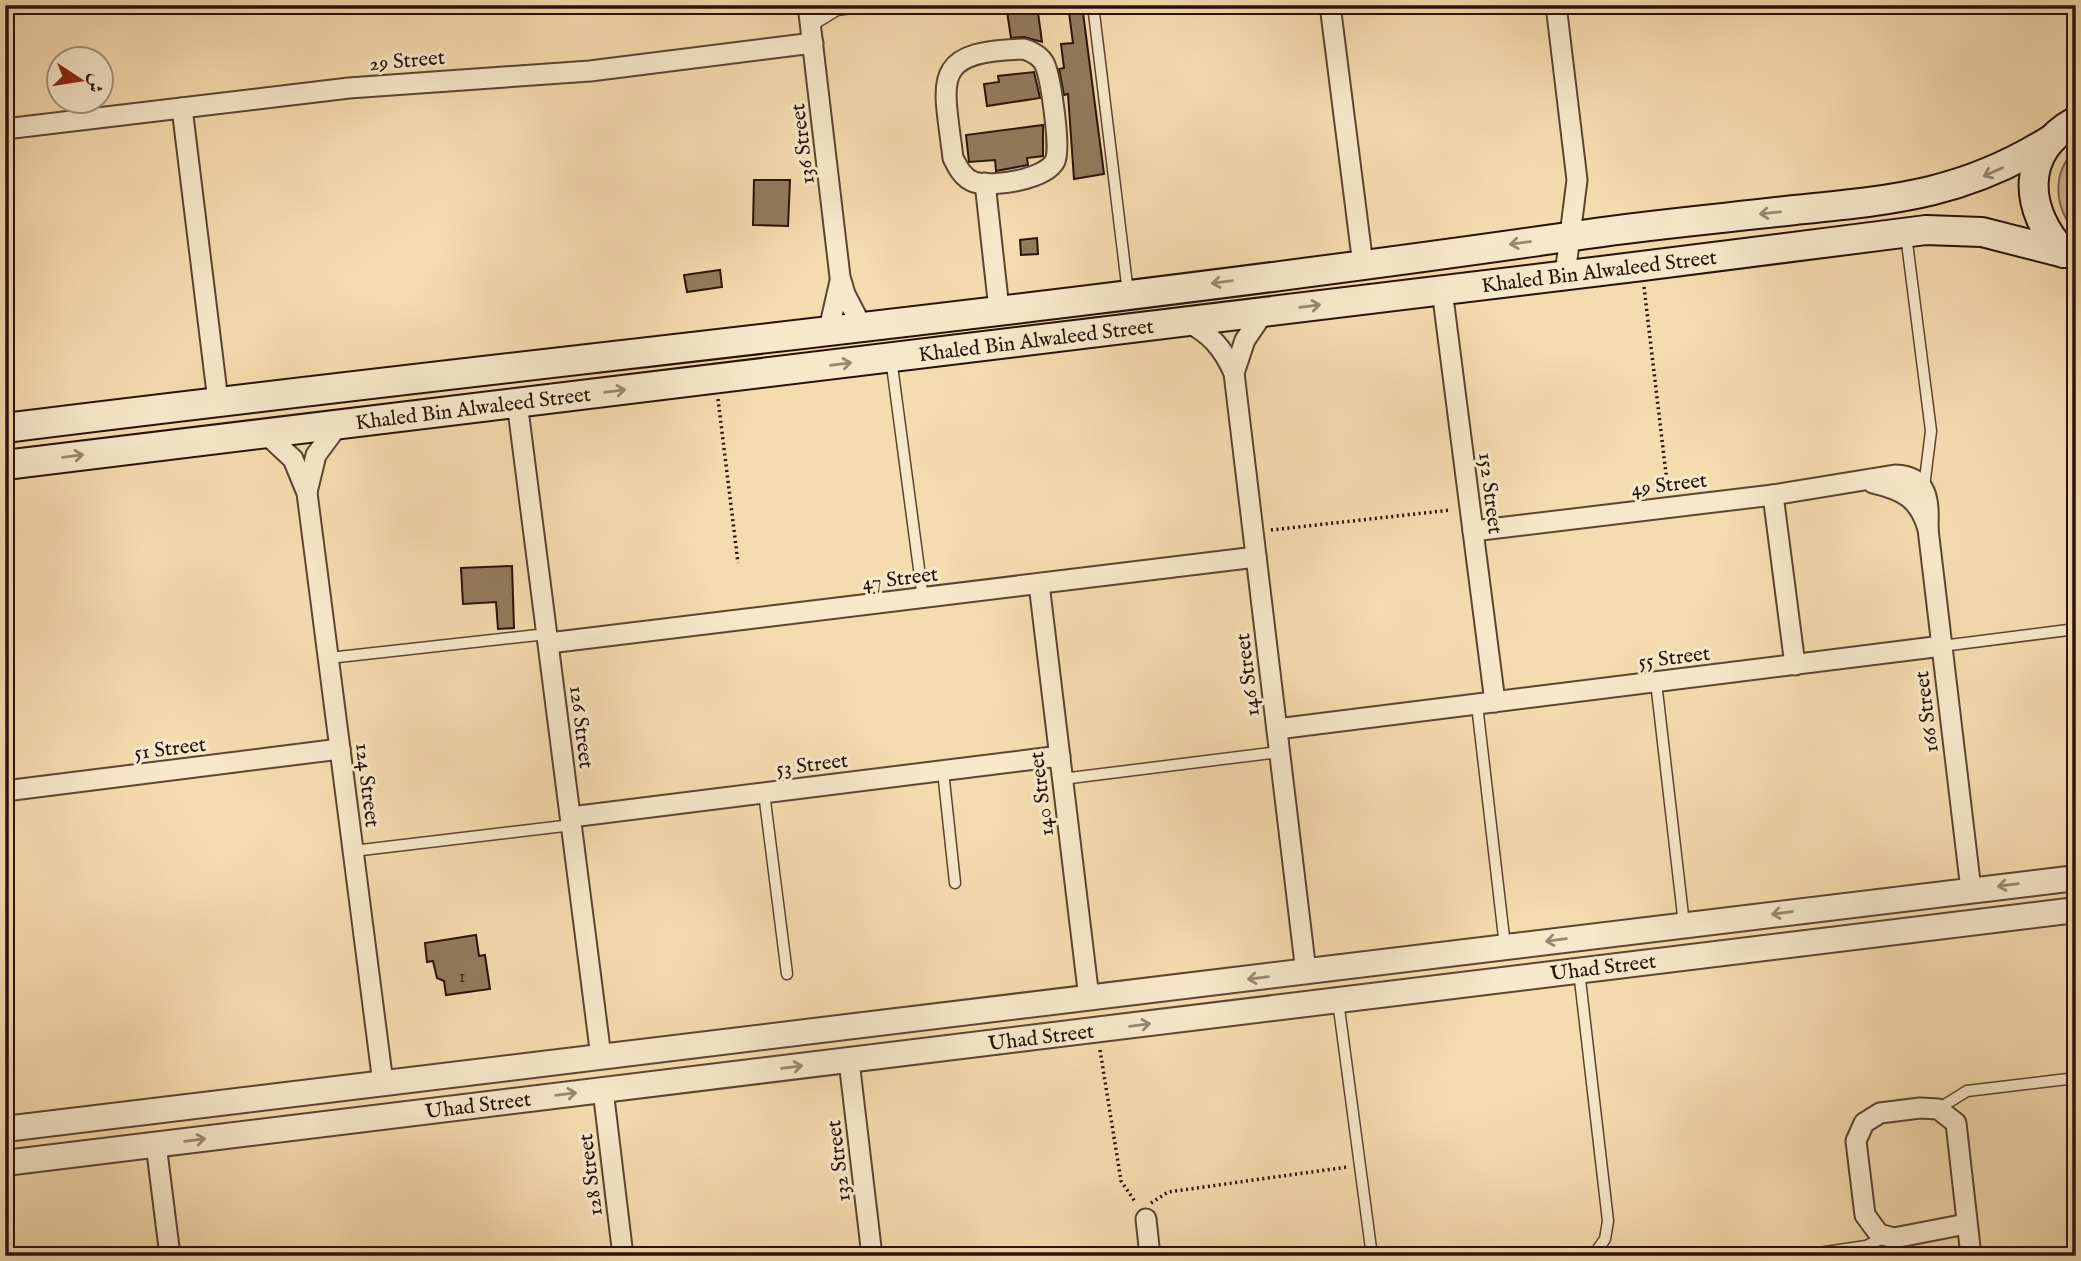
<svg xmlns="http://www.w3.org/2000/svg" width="2081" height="1261" font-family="'IM FELL English',Amiri,serif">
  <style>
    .green { fill: #d2b993; stroke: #7d654e; stroke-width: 2 }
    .building { fill: #937b5f; stroke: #281108; stroke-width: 2 }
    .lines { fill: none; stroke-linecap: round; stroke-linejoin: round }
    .service-casing { stroke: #5b4432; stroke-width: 13 }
    .minor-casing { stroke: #5b4432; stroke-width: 23 }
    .tertiary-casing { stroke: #5b4432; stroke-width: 28 }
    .secondary-casing { stroke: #281108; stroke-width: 32 }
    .path { stroke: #281108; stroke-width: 3.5; stroke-dasharray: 2 3.5; stroke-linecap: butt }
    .service { stroke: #f8e8cb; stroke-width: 10 }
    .minor { stroke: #f8e8cb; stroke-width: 19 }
    .tertiary { stroke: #f8e8cb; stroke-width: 24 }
    .secondary { stroke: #f8e8cb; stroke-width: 28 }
    .oneway { stroke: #9a8773 }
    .labels { text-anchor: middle; stroke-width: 6; stroke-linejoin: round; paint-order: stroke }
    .number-label { font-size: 18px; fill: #432c1e }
    .street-label { font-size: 21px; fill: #281108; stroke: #f8e8cb }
  </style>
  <rect width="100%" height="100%" fill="#f5dcaf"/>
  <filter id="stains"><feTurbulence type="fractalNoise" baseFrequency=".00286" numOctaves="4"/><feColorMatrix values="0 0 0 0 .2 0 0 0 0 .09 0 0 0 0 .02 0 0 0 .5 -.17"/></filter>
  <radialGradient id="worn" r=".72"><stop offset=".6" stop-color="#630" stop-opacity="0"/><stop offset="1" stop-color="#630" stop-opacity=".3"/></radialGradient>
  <path class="green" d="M 2076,149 L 2076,232 C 2054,208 2051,173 2076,149 Z"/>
  <g class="building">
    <polygon points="1006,5 1037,5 1042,42 1024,37 1011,38"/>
    <polygon points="1068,5 1082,5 1104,174 1074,179 1068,94 1064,95 1059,69 1064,68 1061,44 1073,43"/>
    <polygon points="1034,72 1040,98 987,106 984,84 999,82 998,76"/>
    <polygon points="1043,125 1043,156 1027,158 1028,165 996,171 995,160 969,162 966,135"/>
    <polygon points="754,180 790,180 788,226 753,225"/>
    <polygon points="1037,238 1038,254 1021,255 1020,240"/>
    <polygon points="720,270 722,287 687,292 684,275"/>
    <polygon points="512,566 514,628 498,629 496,602 463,604 461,568"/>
    <polygon points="476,935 479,956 485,955 490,989 446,995 444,981 437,978 433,961 427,962 425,943"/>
  </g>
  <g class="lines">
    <g class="service-casing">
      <g id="service">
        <polyline points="1093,5 1128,293"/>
        <polyline points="811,26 837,10 872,5"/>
        <polyline points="1906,235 1931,431 1924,487"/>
        <polyline points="891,358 923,599"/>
        <polyline points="1942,646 2076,629"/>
        <polyline points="329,658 547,634"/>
        <polyline points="1656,682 1684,924"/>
        <polyline points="1477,705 1505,946"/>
        <polyline points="943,771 955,883"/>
        <polyline points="1062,779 1279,752"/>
        <polyline points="764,793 787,974"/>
        <polyline points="353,851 572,825"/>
        <polyline points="1579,971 1608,1221 1605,1239 1593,1256"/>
        <polyline points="1338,1001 1372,1256"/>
        <polyline points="1938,1109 1967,1091 2076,1078"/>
        <polyline points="1799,1256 1866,1246 1886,1237"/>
      </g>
    </g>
    <g class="minor-casing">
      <g id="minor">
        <polyline points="808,5 840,277 845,294 861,325"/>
        <polyline points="1330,5 1363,265"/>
        <polyline points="1556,5 1577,180 1565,275"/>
        <path d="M 1024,49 C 1033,52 1041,56 1045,65 C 1051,80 1061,148 1055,161 C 1046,179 992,188 974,182 C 963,178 958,168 953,158 C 944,81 928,51 1024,49 Z"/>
        <polyline points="182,108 218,401"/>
        <polyline points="5,129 349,88 590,71 813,43"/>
        <polyline points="985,183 999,309"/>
        <polyline points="1442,290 1495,702"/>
        <path d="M 1185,321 C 1210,333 1223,348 1234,373 L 1306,972"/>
        <polyline points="829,329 840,281"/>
        <polyline points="1234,373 1245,340 1264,312"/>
        <polyline points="517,402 601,1057"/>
        <polyline points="265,433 293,459 307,493 383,1083"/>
        <path d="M 1873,483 C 1903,490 1919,498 1928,529 L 1971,890"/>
        <polyline points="307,492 316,455 339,424"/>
        <polyline points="1773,495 1795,665"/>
        <path d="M 1473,531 L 1773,495 L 1895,475 C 1929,476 1929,502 1928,529"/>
        <polyline points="1039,584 1089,998"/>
        <polyline points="549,643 1256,557"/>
        <polyline points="1277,729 1942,646"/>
        <polyline points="5,791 340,749"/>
        <polyline points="571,817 1060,756"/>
        <polyline points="849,1061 872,1256"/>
        <polyline points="603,1090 623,1256"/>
        <polyline points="156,1144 170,1256"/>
        <polyline points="1146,1219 1150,1256"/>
        <polyline points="1966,1224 1894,1238 1879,1234 1865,1215 1856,1141 1864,1123 1880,1113 1920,1108 1938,1109 1956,1123 1971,1256"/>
      </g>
    </g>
    <g class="tertiary-casing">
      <g id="tertiary">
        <polyline points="5,1129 2076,878"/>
        <polyline points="5,1163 2076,910"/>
      </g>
    </g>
    <g class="secondary-casing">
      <g id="secondary">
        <path d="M 2064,253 C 2024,211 2019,152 2076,121"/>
        <path d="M 5,428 C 532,362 1062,310 1588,234 C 1656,224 1726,218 1795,210 C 1895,200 1965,194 2052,139"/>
        <polyline points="5,465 1642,266 1926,230 1982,232 2064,253"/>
      </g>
    </g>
    <g class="path">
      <polyline points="1644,287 1668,491"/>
      <polyline points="718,399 738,563"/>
      <polyline points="1271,530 1451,510"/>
      <polyline points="1100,1050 1121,1181 1136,1203"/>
      <polyline points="1151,1203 1168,1192 1347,1167"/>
    </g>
    <use href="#service" class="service"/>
    <use href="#minor" class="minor"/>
    <use href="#tertiary" class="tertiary"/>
    <use href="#secondary" class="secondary"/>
  </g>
  <defs><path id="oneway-shaft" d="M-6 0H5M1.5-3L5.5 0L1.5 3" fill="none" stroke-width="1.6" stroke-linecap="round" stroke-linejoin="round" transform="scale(1.75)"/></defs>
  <g class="oneway">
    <use href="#oneway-shaft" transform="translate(1993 172) rotate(156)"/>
    <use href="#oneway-shaft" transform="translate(1770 213) rotate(174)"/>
    <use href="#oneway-shaft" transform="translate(1520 243) rotate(172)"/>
    <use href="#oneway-shaft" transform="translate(1222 282) rotate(173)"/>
    <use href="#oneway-shaft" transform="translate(1310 306) rotate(-7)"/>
    <use href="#oneway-shaft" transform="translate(841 364) rotate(-7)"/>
    <use href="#oneway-shaft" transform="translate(615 391) rotate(-7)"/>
    <use href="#oneway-shaft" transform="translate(73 456) rotate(-7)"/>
    <use href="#oneway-shaft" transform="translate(2008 885) rotate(173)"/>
    <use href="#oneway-shaft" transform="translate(1782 913) rotate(173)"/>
    <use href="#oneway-shaft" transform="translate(1556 940) rotate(173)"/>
    <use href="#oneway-shaft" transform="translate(1258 978) rotate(173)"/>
    <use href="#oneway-shaft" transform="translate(1140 1025) rotate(-7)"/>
    <use href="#oneway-shaft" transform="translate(792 1067) rotate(-7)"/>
    <use href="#oneway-shaft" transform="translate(566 1094) rotate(-7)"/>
    <use href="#oneway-shaft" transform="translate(195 1140) rotate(-7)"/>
  </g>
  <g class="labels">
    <g class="number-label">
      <text x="462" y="982">1</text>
    </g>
    <g class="street-label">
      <text transform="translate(407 60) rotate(-5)" y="7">29 Street</text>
      <text transform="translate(802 144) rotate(-97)" y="7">136 Street</text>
      <text transform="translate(1599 271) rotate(-7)" y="7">Khaled Bin Alwaleed Street</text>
      <text transform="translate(1036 340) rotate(-7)" y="7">Khaled Bin Alwaleed Street</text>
      <text transform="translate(473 408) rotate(-7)" y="7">Khaled Bin Alwaleed Street</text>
      <text transform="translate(1669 484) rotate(-7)" y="7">49 Street</text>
      <text transform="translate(1491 493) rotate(83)" y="7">152 Street</text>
      <text transform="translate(900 578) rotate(-7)" y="7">47 Street</text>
      <text transform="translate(1674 657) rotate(-7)" y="7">55 Street</text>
      <text transform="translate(1247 675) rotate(-97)" y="7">146 Street</text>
      <text transform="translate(1926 712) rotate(-97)" y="7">166 Street</text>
      <text transform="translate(582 727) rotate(83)" y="7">126 Street</text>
      <text transform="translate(170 748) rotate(-7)" y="7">51 Street</text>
      <text transform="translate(812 764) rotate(-7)" y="7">53 Street</text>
      <text transform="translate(368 785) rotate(83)" y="7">124 Street</text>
      <text transform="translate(1041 794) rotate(-97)" y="7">140 Street</text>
      <text transform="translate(1603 967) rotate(-7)" y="7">Uhad Street</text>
      <text transform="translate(1041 1037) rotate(-7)" y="7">Uhad Street</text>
      <text transform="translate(478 1105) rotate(-7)" y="7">Uhad Street</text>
      <text transform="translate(838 1161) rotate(-97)" y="7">132 Street</text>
      <text transform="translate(590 1175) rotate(-97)" y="7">128 Street</text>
    </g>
  </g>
  <rect width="2081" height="1261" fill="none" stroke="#f5dcaf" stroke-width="28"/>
  <rect x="7" y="7" width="2067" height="1247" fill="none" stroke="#281108" stroke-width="3.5"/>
  <rect x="14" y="14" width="2053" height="1233" fill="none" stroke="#281108" stroke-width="2"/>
  <g transform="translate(80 80) rotate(102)"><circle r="33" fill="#f8e8cb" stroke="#a5927d" stroke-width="2"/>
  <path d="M0-5L12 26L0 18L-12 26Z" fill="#8f2418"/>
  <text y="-10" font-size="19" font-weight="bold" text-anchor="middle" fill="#281108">ش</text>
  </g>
  <rect width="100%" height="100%" filter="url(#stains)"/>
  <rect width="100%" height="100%" fill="url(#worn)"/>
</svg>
